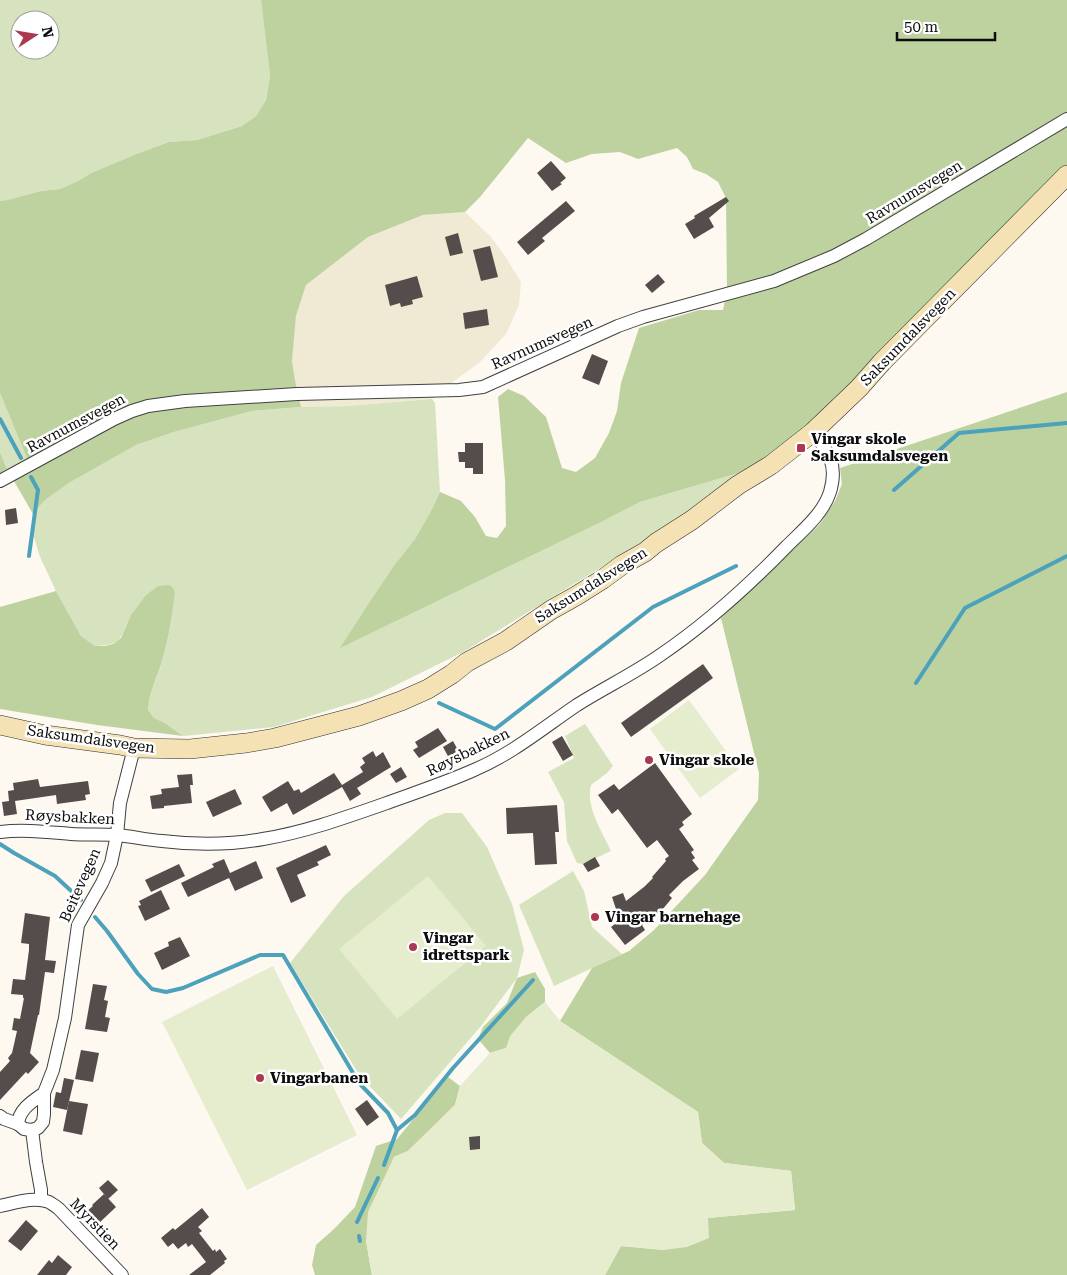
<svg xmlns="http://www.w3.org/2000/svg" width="1067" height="1275" font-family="'Roboto Serif',serif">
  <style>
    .farmland { fill: #f0e9d3 }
    .green { fill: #d7e3be; fill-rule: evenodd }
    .forest { fill: #bed29f }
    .pitch { fill: #e6ecce }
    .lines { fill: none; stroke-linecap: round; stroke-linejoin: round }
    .stream { stroke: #4ca1bb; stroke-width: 4 }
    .building { fill: #554d4b }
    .minor-casing { stroke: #404040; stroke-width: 14 }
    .secondary-casing { stroke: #2f2f2f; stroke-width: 20 }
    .minor { stroke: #fff; stroke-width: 12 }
    .secondary { stroke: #f4e2b4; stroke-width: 19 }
    .poi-dot { fill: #ab3850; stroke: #fff; stroke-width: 2 }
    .labels { text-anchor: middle; stroke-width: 5; stroke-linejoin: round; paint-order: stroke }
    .street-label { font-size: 15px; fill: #0d0d0d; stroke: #fff }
    .poi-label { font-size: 15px; font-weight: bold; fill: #0d0d0d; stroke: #fff; text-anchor: start }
  </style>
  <rect width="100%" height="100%" fill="#fdf8f0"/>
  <polygon class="farmland" points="465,212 491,237 505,256 521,282 519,305 506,334 480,362 446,387 432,399 348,406 301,407 295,380 292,361 296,316 306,285 368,237 423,215"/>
  <g class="green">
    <path d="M 0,0 L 261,0 L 270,76 L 266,100 L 256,116 L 242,126 L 197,140 L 169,142 L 139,153 L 91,173 L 78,181 L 60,189 L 41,191 L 7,200 L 0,201 ZM 20,20 L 50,20 L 50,50 L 20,50 Z"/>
    <polygon points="0,393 29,460 7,469 0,452"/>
    <path d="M 432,399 L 435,403 L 440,492 L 432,509 L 415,539 L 396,563 L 609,518 L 640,502 L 752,469 L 675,522 L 465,651 L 372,697 L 274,727 L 183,736 L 165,723 L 154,718 L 148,710 C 149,693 158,676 163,659 C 169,637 172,616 175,593 L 145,596 C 140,602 135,609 131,616 C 119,638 124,645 95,646 L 81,636 L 56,591 L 40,557 L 32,531 L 33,514 L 45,500 L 69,483 L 136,445 L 174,432 L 252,411 L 301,407 L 348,406 Z"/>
    <path d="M 585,724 L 613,766 L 607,773 L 591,785 C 585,805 602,832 611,851 L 583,864 L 577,863 L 567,841 L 564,802 L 548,772 L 574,758 L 565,736 Z"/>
    <polygon points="445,813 462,813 487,847 512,904 524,950 517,978 481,1026 401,1119 360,1076 290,963 344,896 429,820"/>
    <polygon points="573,871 584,891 592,927 622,954 554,986 519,905"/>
  </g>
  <g class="forest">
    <polygon points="261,0 1067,0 1067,167 835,401 802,429 752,469 640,502 609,518 340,648 371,600 396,563 415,539 432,509 440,492 461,501 475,517 486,536 497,538 506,526 505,480 498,397 508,389 524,396 546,417 562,468 576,472 595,458 609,433 617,411 621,383 639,328 699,310 723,310 727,290 726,198 718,182 706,174 693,169 687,157 677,148 638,159 620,152 592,154 566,163 528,138 480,197 465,212 423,215 368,237 306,285 296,316 292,361 295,380 301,407 252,411 174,432 136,445 69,483 45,500 33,514 7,469 0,473 0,452 7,469 28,460 0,393 0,201 7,200 41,191 60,189 78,181 91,173 139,153 169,142 197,140 242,126 256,116 266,100 270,76"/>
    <polygon points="1067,392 1067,1275 605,1275 621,1246 664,1250 708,1218 795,1210 791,1171 724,1163 702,1143 698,1112 560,1021 592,968 629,951 654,930 705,875 758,800 759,773 721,618 820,524 835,501 842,484 840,468"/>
    <path d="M 169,585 L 173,588 L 175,593 C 172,616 169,637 163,658 C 158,676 149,692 148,710 L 154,718 L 165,723 L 183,736 L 97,725 L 0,709 L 0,607 L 56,591 L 81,636 L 95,646 L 105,646 L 113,644 L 121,638 L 131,615 L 145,596 L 158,586 Z"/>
    <polygon points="535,972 545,989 545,1002 526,1017 506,1048 490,1053 478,1039 483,1027 507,1003 517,978"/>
    <polygon points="448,1077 460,1086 455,1105 408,1151 394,1157 366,1241 372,1275 315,1275 312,1265 316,1245 334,1229 355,1207 376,1146 397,1139"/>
  </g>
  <g class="pitch">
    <polygon points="689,700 739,769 700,798 650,729"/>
    <polygon points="428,876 486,946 397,1019 339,949"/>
    <polygon points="273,966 357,1135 247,1190 162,1022"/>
    <polygon points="545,1002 560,1021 698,1112 702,1143 724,1163 791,1171 795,1210 708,1218 709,1238 687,1247 664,1250 621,1246 605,1275 372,1275 366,1241 368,1212 394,1157 408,1151 455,1105 460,1086 490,1053 506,1048 510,1036 526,1017"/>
  </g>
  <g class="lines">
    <g class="stream">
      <polyline points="0,419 21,458"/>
      <polyline points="894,490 959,433 1067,423"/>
      <polyline points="29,556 38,490 31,477"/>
      <polyline points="916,683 965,608 1067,556"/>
      <polyline points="439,703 495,729 653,607 736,566"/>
      <polyline points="0,844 14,853 55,876 81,900"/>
      <polyline points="95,917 107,931 138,974 152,989 166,992 183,988 260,955 283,955 359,1083 388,1113 397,1130 384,1165"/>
      <polyline points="397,1130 415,1115 453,1068 533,980"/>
      <polyline points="357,1222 378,1178"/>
      <polyline points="359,1236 360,1241"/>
    </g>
  </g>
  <g class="building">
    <polygon points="551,161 566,178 560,183 562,184 552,191 537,173"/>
    <polygon points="726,197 729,201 709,218 714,227 694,239 685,224 695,218 694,216"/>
    <polygon points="566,201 575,211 542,238 545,241 528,255 517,242"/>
    <polygon points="458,233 463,253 450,256 445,237"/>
    <polygon points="490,246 498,277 481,281 473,250"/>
    <polygon points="658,274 665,282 652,293 645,285"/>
    <polygon points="417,276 423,297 412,300 413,304 401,307 400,303 390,306 385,285"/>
    <polygon points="487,309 489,325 465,329 463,313"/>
    <polygon points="592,354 608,361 599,385 582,378"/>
    <polygon points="465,443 483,443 483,474 473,474 473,468 465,468 465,462 459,462 458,452 465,452"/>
    <polygon points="16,508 18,523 6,525 5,510"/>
    <polygon points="703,664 713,678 631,737 621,723"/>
    <polygon points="438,728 447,741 419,758 413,750 418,747 415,742"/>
    <polygon points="562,736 573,755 563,761 552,742"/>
    <polygon points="453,741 459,752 449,758 443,747"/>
    <polygon points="373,751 376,757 383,752 391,767 357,788 361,794 350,801 342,787 293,815 287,803 271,812 262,797 288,781 294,791 299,789 301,793 334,773 342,785 363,772 360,767 365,763 362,758"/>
    <polygon points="655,763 692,814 682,822 684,825 679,829 694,850 691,852 695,858 692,860 699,869 683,881 669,895 672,898 662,910 642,925 645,930 625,945 611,927 615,924 608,914 616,909 612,897 623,893 626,901 644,887 653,878 652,877 666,861 665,859 669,856 657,840 647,848 618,809 612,814 598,795 614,784 619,790"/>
    <polygon points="401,767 407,777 396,783 390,774"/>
    <polygon points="192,774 193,785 190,785 192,803 164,806 164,808 152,809 150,796 162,794 161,789 179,787 177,775"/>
    <polygon points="38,779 40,787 88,781 90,794 85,795 86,800 57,804 56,795 15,801 17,814 4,816 2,802 9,801 8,791 14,790 13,783"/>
    <polygon points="235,789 242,804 213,817 206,802"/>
    <polygon points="557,805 559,832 555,832 557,864 535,865 533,833 507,834 506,808"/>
    <polygon points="326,845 331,855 317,862 319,865 297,875 306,896 291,903 276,868"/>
    <polygon points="595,857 600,866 588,872 583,864"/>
    <polygon points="224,859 230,873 256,861 263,878 235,891 229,878 188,897 181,883 214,867 212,864"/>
    <polygon points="179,864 185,876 151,892 145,880"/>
    <polygon points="161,890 170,909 145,921 138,906 141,905 139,901"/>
    <polygon points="25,913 50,917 45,960 56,961 54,973 45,972 39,1015 38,1015 30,1053 39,1062 28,1074 26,1072 0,1100 0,1072 10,1061 8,1058 12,1053 17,1031 12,1030 14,1018 20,1019 24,998 23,998 23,995 11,994 13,979 25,980 29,950 29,944 21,943"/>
    <polygon points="180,937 190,956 162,970 154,953 169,946 168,942"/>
    <polygon points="93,984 107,986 104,1000 108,1001 105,1017 110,1018 107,1032 85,1029"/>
    <polygon points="81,1050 99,1053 93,1082 75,1079"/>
    <polygon points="64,1078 74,1080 67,1110 53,1107 56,1092 61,1093"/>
    <polygon points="367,1100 379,1117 367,1126 355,1109"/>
    <polygon points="69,1101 88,1104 82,1135 63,1131"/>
    <polygon points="480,1136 480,1149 470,1150 469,1137"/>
    <polygon points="108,1180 118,1190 108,1199 99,1188"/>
    <polygon points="104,1194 116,1207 98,1224 86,1212 93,1206 92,1205"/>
    <polygon points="202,1208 209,1217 198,1227 202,1231 199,1233 213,1251 215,1249 216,1252 220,1249 227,1259 224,1261 225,1263 210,1275 189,1275 206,1262 192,1244 188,1247 186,1243 178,1249 173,1243 168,1247 161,1238 173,1228 175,1230"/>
    <polygon points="26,1220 38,1231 21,1251 8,1241"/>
    <polygon points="58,1255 72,1267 66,1275 37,1275 49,1260 52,1263"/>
  </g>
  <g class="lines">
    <g class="minor-casing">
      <g id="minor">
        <polyline points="0,481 114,419 132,411 148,406 185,401 297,394 459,390 483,387 618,326 643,317 774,281 834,256 866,239 1067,119"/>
        <path d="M 0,832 C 23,829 47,832 71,834 C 86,835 101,834 116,835 C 131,836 146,840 162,841 C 195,845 230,845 263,839 C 305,832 344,818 384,804 C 414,793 445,783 474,770 C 512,754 543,728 577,705 C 604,688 633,674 659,656 C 705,625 748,586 786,547 C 802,531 823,514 830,492 C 838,465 829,452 813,432"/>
        <path d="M 44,1093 C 33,1101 19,1109 18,1124 L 24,1129 L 32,1130 L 38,1128 L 43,1122 L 44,1114 L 44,1093 L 53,1070 L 65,1018 L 78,925 L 102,883 L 111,863 L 117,835 L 120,803 L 134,748"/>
        <polyline points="0,1116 4,1119 18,1124"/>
        <polyline points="32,1130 36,1162 41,1190 41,1200"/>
        <path d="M 0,1206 C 15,1203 34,1196 49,1202 C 52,1204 56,1206 59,1209 L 122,1275"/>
      </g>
    </g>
    <g class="secondary-casing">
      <polyline id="secondary" points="0,725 45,735 120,745 134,748 190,749 246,743 275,738 359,716 401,701 428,689 452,674 467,662 506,641 551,610 576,596 603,579 622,565 645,552 656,543 692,520 738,485 771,465 813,432 859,388 882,362 1067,175"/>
    </g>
    <use href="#minor" class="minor"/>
    <use href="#secondary" class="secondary"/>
  </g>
  <g class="poi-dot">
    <rect x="796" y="443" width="10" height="10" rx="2.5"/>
    <circle cx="649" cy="760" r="5"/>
    <circle cx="595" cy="917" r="5"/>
    <circle cx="413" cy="947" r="5"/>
    <circle cx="260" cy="1078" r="5"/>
  </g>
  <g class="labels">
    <g class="street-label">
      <text transform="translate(914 192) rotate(-31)" y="5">Ravnumsvegen</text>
      <text transform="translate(908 337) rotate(-46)" y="5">Saksumdalsvegen</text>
      <text transform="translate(542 343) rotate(-24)" y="5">Ravnumsvegen</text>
      <text transform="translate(76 423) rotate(-28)" y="5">Ravnumsvegen</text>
      <text transform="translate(591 585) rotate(-32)" y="5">Saksumdalsvegen</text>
      <text transform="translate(91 739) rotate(8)" y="5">Saksumdalsvegen</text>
      <text transform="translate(468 752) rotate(-26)" y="5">Røysbakken</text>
      <text transform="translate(70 817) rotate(3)" y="5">Røysbakken</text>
      <text transform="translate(80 885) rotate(-66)" y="5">Beitevegen</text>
      <text transform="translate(95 1224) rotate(46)" y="5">Myrstien</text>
    </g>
    <g class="poi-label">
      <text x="811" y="444">Vingar skole<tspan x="811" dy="17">Saksumdalsvegen</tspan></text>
      <text x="659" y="765">Vingar skole</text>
      <text x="605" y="922">Vingar barnehage</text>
      <text x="423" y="943">Vingar<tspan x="423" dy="17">idrettspark</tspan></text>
      <text x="270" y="1083">Vingarbanen</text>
    </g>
  </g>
  <g transform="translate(35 35) rotate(78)"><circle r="24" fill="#ffffff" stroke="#9e9e9e"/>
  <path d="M0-4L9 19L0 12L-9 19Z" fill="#ab3850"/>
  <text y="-8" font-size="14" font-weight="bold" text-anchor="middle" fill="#0d0d0d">N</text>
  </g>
  <path d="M897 32v8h98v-8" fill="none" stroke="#0d0d0d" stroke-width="2.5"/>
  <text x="904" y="32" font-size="15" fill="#0d0d0d" stroke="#ffffff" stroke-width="4" paint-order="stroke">50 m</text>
</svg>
